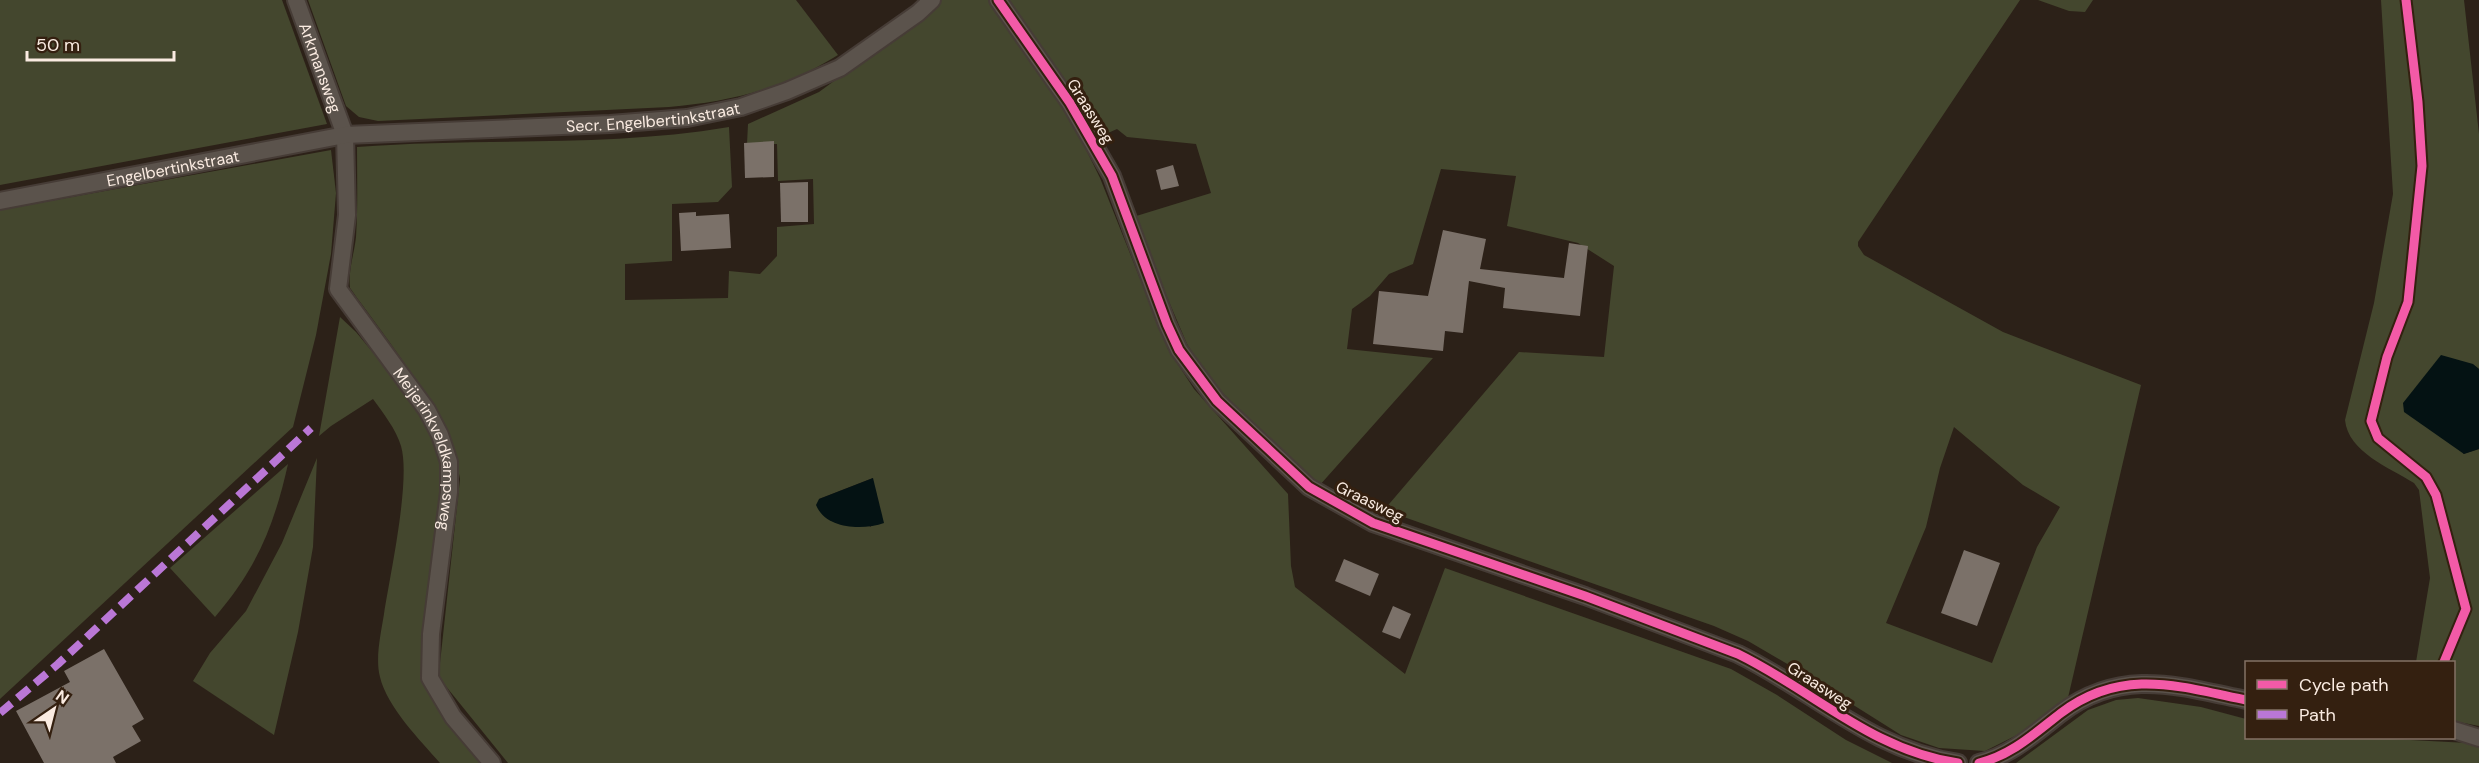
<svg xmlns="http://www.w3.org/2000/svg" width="2479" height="763" font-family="'DM Sans',sans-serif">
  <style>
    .green { fill: #44472e; fill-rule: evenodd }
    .water { fill: #041213 }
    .building { fill: #7b7169 }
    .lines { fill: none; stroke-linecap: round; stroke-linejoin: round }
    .street-casing { stroke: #463c36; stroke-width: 20 }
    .street { stroke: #5b534c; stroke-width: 16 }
    .quiet { stroke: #ba77d6; stroke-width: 8; stroke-dasharray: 15 8; stroke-linecap: butt }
    .cycleway-casing { stroke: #342010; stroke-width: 13 }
    .cycleway { stroke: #f35aa7; stroke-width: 9 }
    .labels { text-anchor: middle; stroke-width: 6; stroke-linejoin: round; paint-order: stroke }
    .street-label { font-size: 16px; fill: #faebe1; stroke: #342010 }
  </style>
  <rect width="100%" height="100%" fill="#2c2118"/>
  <g class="green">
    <polygon points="0,0 282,0 327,124 0,185"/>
    <path d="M 308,0 L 796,0 L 838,55 C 786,88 730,102 669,107 L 378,121 L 359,117 L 346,106 Z"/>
    <path d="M 937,0 L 988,0 L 1071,119 L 1100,178 L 1168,349 L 1194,389 L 1288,494 L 1291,566 L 1295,587 L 1405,674 L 1445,568 L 1731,669 L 1777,695 L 1846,740 L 1892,763 L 508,763 L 440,679 L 440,663 L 460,479 C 452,418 386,339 350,288 C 348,270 354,255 356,237 C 358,207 357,177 357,147 C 481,137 606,148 729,127 L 732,187 L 718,202 L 672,204 L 672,261 L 625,264 L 625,300 L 728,298 L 729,271 L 760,274 L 777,256 L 777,227 L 814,224 L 813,179 L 778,181 L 777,144 L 747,144 L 748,124 L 819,92 L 886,43 ZM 873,478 L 871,527 L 819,499 Z"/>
    <path d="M 1007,0 L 2020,0 L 1858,242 L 1858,246 L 1864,255 L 2003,332 L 2141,385 L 2067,702 L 2019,734 L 1985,751 L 1939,748 L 1901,735 L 1801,672 L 1748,641 L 1714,626 L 1384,510 L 1519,352 L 1604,357 L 1614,266 L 1578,243 L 1507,226 L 1516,176 L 1441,169 L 1413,264 L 1389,274 L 1370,296 L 1352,309 L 1347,349 L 1433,358 L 1319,486 L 1293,465 L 1212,382 L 1187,344 L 1133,217 L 1211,193 L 1196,144 L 1127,137 L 1117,129 L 1099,137 L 1038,41 ZM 1954,427 L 2023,485 L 2060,507 L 2037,547 L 1992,663 L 1886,623 L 1926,527 L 1940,468 Z"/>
    <polygon points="2038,0 2093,0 2085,12 2069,11"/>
    <path d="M 2381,0 L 2464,0 L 2479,134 L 2479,369 L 2472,364 L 2463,454 L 2479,449 L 2479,726 L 2454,721 L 2454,662 L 2416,662 L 2430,578 L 2419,490 L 2414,483 C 2390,468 2348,452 2345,420 L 2374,303 L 2393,194 Z"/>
    <polygon points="331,150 336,193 331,254 316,335 293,427 0,699 0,210"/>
    <path d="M 340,317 L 356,332 L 398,383 L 436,438 L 444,470 L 422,652 L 485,763 L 440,763 C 420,740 387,707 380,677 C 375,658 381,633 384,614 C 390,575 411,480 401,446 C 396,429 383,413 373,399 L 331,426 L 319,436 Z"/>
    <polygon points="317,458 313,547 298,632 274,735 193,681 210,653 246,611 282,543"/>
    <path d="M 288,464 C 274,526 257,568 215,617 L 170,568 Z"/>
    <polygon points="2138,698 2201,707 2246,719 2246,738 2372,738 2468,743 2479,745 2479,763 2016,763 2088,710 2116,700"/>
  </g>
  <g class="water">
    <polygon points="2441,355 2473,364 2479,369 2479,449 2464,454 2404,412 2403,403"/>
    <path d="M 873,478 L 884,523 C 864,530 826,530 816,505 L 819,499 Z"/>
  </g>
  <g class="building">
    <polygon points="774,141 774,177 745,178 744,143"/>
    <polygon points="1173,165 1179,186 1161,190 1156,170"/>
    <polygon points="808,182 808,222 781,222 780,183"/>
    <polygon points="696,212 696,216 729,214 731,248 681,251 679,213"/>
    <polygon points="1443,230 1486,239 1480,269 1564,278 1569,243 1588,246 1580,316 1503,308 1505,288 1469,281 1463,333 1445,331 1443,351 1373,344 1379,291 1428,296"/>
    <polygon points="1964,550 2000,563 1977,626 1941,613"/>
    <polygon points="1344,559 1379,574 1370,596 1335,581"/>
    <polygon points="1393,606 1411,614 1400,639 1382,632"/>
    <polygon points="104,649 144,719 132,726 141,741 113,757 116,763 44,763 16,711 70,682 64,671"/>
  </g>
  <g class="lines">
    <g class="street-casing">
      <g id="street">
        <path id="s1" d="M 296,0 L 345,135 L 347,215 L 338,289 L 427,410 L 440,435 L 449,462 L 449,492 L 431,634 L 430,678 L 453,717 L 492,763"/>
        <path d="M 998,0 L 1070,103 L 1112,176 L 1167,324 L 1179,350 L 1217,401 L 1309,487 L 1373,523 L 1585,596 L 1738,654 C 1814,691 1871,750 1958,763"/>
        <path id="s2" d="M 0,201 L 345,135 L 610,124 L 687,118 L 741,107 L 787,91 L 840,68 L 918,13 L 932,0"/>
        <polyline points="2454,730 2479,738"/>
        <path d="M 1979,763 C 2012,755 2035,733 2061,713 C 2122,667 2178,686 2246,700"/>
      </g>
    </g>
    <use href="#street" class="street"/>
    <polyline class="quiet" points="0,713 58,664 311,428"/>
    <g class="cycleway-casing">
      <g id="cycleway">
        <path d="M 998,0 L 1070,103 L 1112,176 L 1167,324 L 1179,350 L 1217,401 L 1309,487 L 1373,523 L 1585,596 L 1738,654 C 1814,691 1871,750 1958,763"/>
        <polyline points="2406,0 2418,102 2422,166 2408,302 2387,357 2371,421 2378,438 2426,477 2436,495 2466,609 2444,662"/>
        <path d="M 1979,763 C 2012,755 2035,733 2061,713 C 2122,667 2178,686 2246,700"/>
      </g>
    </g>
    <use href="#cycleway" class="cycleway"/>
  </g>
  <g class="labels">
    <g class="street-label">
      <text dy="6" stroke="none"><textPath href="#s1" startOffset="72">Arkmansweg</textPath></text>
      <text transform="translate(1091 111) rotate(58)" y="6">Graasweg</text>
      <text dy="6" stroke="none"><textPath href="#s2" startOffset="660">Secr. Engelbertinkstraat</textPath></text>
      <text dy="6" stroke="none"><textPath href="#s2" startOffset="176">Engelbertinkstraat</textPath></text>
      <text dy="6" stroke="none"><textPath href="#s1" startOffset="486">Meijerinkveldkampsweg</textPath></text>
      <text transform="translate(1370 501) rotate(26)" y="6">Graasweg</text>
      <text transform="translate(1820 685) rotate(33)" y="6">Graasweg</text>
    </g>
  </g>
  <rect x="2245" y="661" width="210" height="78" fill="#342010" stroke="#837164" stroke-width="1.5"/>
  <rect x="2257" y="680" width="30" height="9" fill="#f35aa7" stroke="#837164" stroke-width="1.5"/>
  <text x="2299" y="691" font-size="18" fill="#faebe1">Cycle path</text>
  <rect x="2257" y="710" width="30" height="9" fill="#ba77d6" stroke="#837164" stroke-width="1.5"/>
  <text x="2299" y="721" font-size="18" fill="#faebe1">Path</text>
  <g transform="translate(54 709) rotate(35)" stroke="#342010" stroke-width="4.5" paint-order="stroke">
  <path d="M0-4.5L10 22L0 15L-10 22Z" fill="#faebe1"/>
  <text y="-9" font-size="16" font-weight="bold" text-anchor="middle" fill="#faebe1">N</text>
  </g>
  <path d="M27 51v9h147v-9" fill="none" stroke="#faebe1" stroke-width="3"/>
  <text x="36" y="51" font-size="18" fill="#faebe1" stroke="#342010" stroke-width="4.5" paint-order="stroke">50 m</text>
</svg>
